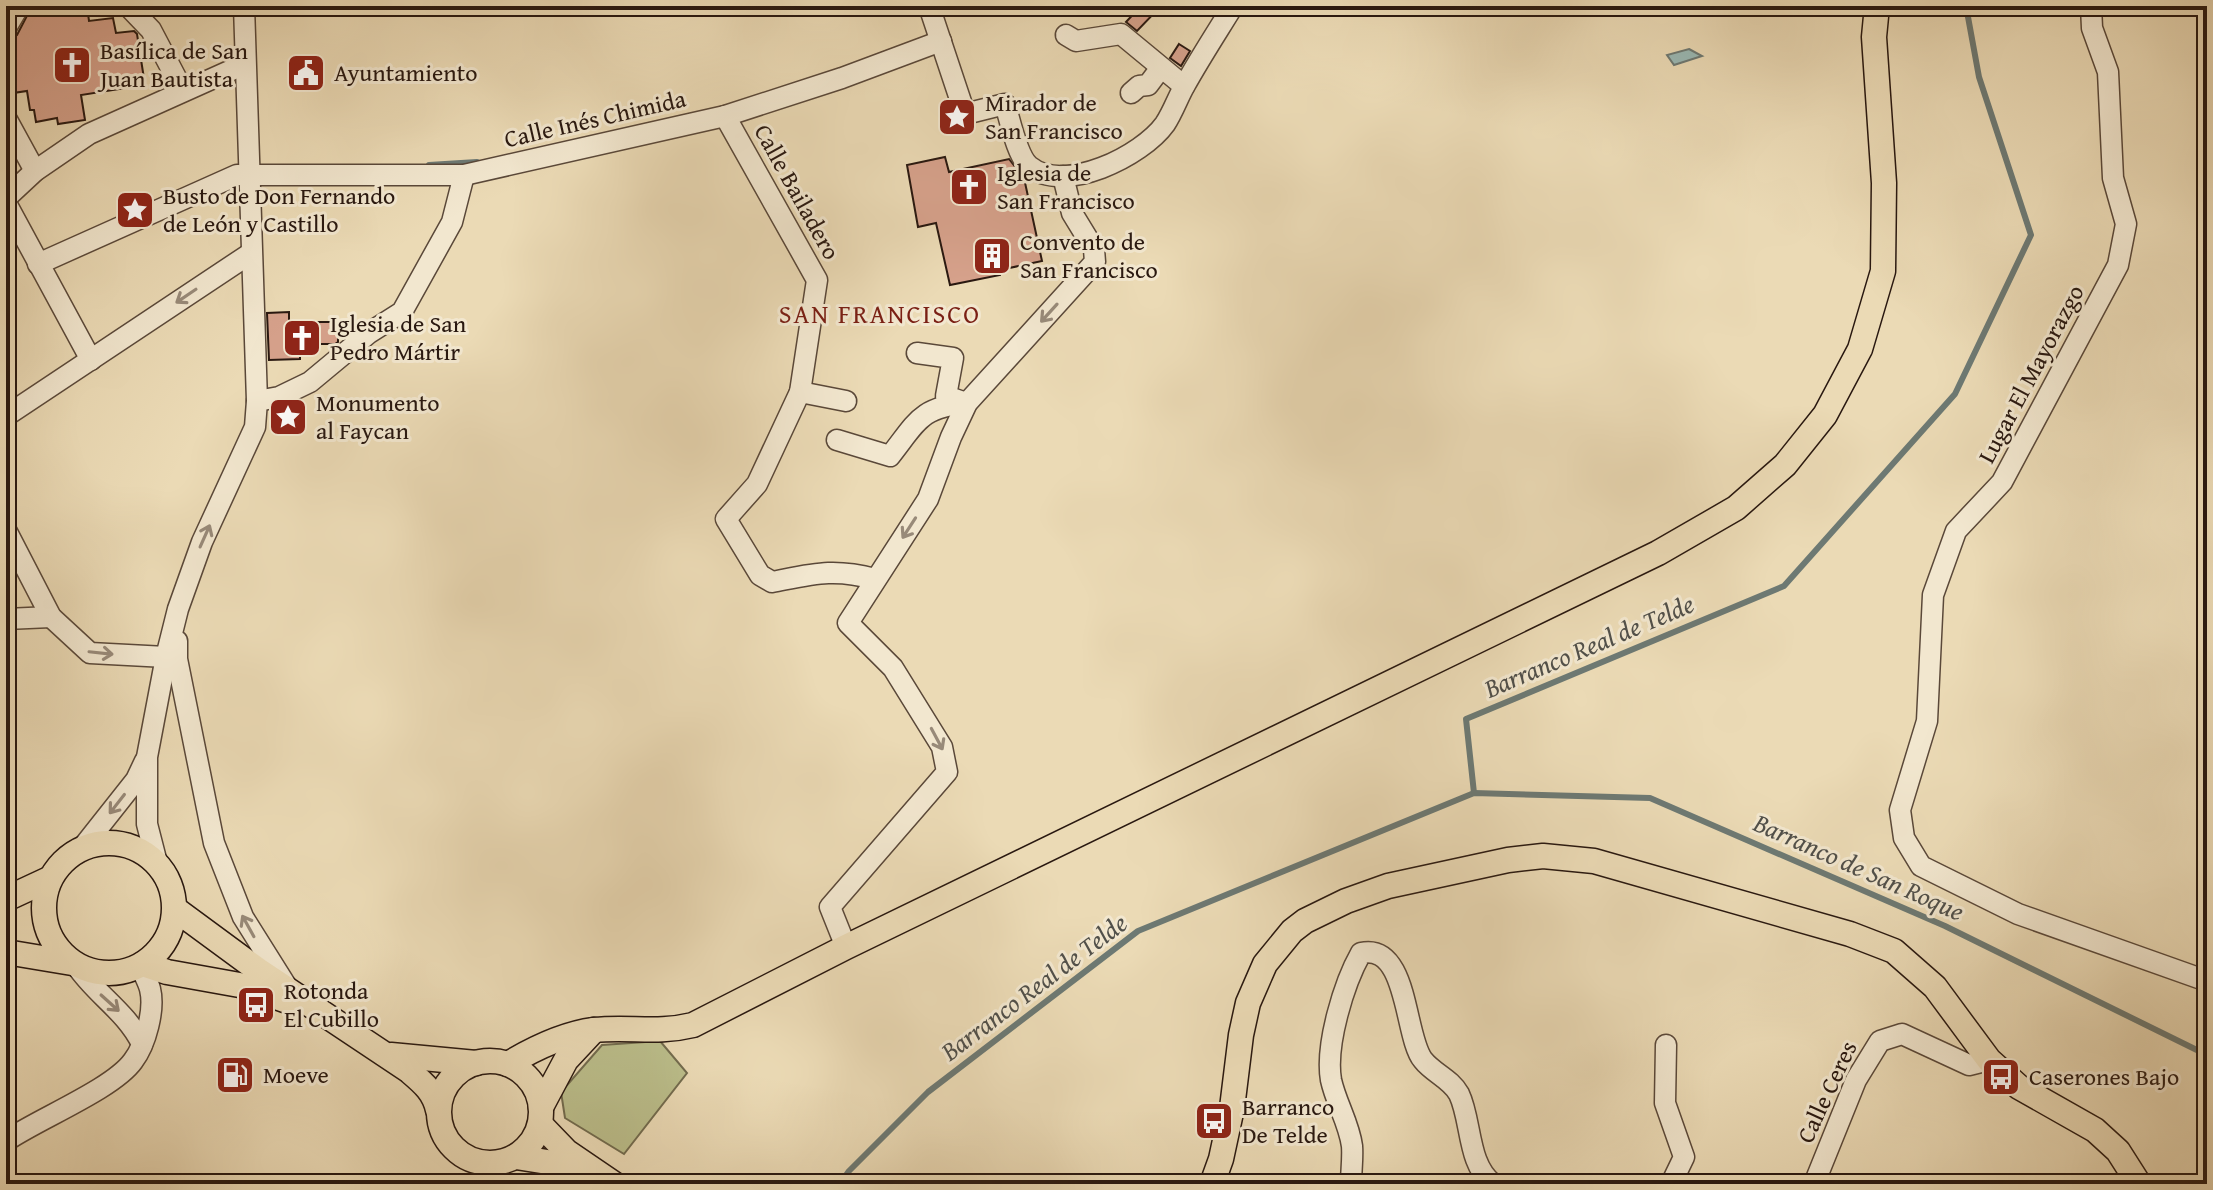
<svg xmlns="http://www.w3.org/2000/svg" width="2213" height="1190" font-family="'Gentium Book Plus',serif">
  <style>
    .green { fill: #bbbe8b; stroke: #726b4e; stroke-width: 2 }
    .water { fill: #9ab9b5; stroke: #6d7973; stroke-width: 2 }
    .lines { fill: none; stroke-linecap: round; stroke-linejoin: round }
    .stream { stroke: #6d7973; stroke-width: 6 }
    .building { fill: #d6a18b; stroke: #291810; stroke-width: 2 }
    .minor-casing { stroke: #5a4839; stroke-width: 23 }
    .major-casing { stroke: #291810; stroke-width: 27 }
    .minor { stroke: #f2e7cf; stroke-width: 20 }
    .major { stroke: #ebdab5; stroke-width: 24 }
    .oneway { stroke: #988a79 }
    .labels { text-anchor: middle; stroke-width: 6; stroke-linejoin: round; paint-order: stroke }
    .poi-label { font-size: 24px; fill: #291810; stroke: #f2e7cf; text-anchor: start }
    .street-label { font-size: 24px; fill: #291810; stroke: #f2e7cf }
    .neighbourhood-label { font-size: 26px; letter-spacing: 2px; fill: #7a1f14; stroke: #f2e7cf }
    .water-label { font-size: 26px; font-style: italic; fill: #51504a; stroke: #f2e7cf }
  </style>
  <rect width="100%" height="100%" fill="#ebdab5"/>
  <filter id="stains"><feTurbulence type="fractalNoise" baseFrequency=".0025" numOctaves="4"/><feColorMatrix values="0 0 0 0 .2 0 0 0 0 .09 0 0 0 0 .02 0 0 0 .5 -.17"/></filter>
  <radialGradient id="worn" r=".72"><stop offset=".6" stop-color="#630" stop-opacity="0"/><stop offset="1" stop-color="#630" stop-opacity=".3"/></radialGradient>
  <polygon class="green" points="660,1041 687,1073 624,1154 565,1118 561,1092 602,1045"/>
  <polygon class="water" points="1689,49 1702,56 1674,65 1667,55"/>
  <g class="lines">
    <g class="stream">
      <polyline points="429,165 477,162"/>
      <polyline points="1474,793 1466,719 1784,586 1955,394 2031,235 1979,77 1966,6"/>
      <polyline points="840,1184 849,1171 928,1092 1138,931 1474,793 1650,798 1945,926 2207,1055"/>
    </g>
  </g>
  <g class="building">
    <polygon points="32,6 87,6 89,21 113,18 116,33 134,31 137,34 145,85 81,95 85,120 58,124 57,118 36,122 34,110 30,110 27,91 13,93 6,51 6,41 17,35"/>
    <polygon points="1141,6 1161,6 1137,31 1126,22"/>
    <polygon points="1179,44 1190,51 1181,66 1170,58"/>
    <polygon points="945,157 949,172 1009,159 1024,178 1042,261 1000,270 1000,275 950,285 936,223 918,227 907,165"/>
    <polygon points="289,312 289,322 338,322 338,342 335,344 300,344 300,359 269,360 267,313"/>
  </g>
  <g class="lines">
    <g class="minor-casing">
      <g id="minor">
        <polyline points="128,6 151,30 183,91"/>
        <path d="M 929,6 L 965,114 L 1005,104 C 1010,120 1017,156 1029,166 C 1064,195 1142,156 1165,124 C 1173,112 1178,97 1185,85 C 1200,58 1217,32 1233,6"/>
        <polyline points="2091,6 2092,28 2108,72 2113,178 2126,224 2118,265 2002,482 1956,531 1933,595 1927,721 1900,810 1904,838 1921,866 2018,914 2207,981"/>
        <polyline points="6,28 19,6"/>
        <polyline points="1066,35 1076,41 1121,34 1184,86"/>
        <polyline points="1131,93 1139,86 1148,85 1160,69"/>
        <path d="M 725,116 L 817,280 L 800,392 L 757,484 L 726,519 L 760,575 L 772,582 C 814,574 833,568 875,579"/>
        <polyline points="6,118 35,171"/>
        <polyline points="6,198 35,171 89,134 245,64"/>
        <polyline points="6,203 91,360"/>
        <polyline points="38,264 237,175 464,175 725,116 842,78 941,41"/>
        <polyline points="917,353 953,358 946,396 966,403"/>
        <polyline points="800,392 846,401"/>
        <polyline points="257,401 279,397 310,382 369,333 402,312 452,222 464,175"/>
        <polyline points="6,416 251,253"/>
        <path d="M 837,440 L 890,456 C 917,422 920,407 967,403"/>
        <polyline points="6,530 51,617 90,653 166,657"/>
        <polyline points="6,619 51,617"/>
        <polyline points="177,641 177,659 214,843 243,917 287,987"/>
        <polyline points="83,847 136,780 145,761"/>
        <polyline points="157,863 147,824 147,757 166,657 178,609 202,542 255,427 257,401 244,6"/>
        <polyline points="846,947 830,907 947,772 942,747 893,668 848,623 928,499 951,437 967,403 1095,262 1094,249 1072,213 1063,176"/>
        <path d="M 76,965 C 95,994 126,1011 142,1044"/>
        <polyline points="1666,1045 1665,1103 1684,1157 1671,1184"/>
        <path d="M 6,1141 C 38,1119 113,1089 133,1061 C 146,1044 155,1009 150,989 C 148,981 143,973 140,965"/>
        <path d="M 1351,1184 C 1351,1172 1353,1158 1352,1146 C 1349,1123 1336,1103 1331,1080 C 1325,1045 1344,983 1361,953 C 1409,943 1404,1037 1423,1060 C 1433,1073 1451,1079 1459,1094 C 1472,1121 1467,1164 1493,1184"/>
        <polyline points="1814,1184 1856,1080 1880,1041 1902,1034 1969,1065 1989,1060"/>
      </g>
    </g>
    <g class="major-casing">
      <g id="major">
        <circle cx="109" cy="908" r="65"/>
        <polyline points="6,899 49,879"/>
        <path d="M 175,909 L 258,970 L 408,1070 C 422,1082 434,1091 438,1110"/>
        <polyline points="6,952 72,963"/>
        <polyline points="143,964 167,972 245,986 290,1002"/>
        <polyline points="391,1055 476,1063"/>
        <circle cx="490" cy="1112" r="51"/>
        <path d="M 508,1064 C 533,1049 564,1034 594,1030 C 630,1026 656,1034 693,1025 L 846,947 L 1658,553 L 1736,508 L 1785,465 L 1825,415 L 1860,349 L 1883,271 L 1884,183 L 1874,37 L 1877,6"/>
        <polyline points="541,1107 566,1060 594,1030"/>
        <polyline points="540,1124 567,1152 614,1184"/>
        <polyline points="516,1157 585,1168"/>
        <polyline points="1212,1184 1221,1159 1232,1108 1241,1035 1248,1003 1265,964 1292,931 1305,921 1346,901 1388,886 1508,860 1543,856 1594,861 1850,934 1894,951 1935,987 1989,1060 2019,1087 2095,1130 2118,1151 2139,1184"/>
      </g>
    </g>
    <use href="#minor" class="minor"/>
    <use href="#major" class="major"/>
  </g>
  <defs><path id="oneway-shaft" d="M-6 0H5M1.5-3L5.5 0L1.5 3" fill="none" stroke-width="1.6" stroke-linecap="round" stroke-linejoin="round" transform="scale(2)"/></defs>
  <g class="oneway">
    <use href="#oneway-shaft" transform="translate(186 296) rotate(146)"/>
    <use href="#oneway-shaft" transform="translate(1049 313) rotate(132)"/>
    <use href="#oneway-shaft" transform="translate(909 528) rotate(123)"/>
    <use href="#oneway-shaft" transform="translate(205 536) rotate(-66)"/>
    <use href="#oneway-shaft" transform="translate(101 653) rotate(6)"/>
    <use href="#oneway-shaft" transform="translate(937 739) rotate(62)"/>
    <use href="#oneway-shaft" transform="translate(117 804) rotate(128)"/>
    <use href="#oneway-shaft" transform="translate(248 926) rotate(-119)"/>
    <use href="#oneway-shaft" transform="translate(110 1003) rotate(42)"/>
  </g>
  <defs>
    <g id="church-square" transform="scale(2)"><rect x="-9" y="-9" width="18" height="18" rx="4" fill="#8f2418" stroke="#f2e7cf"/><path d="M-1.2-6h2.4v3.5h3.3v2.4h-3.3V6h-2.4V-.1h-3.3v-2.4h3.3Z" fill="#fff"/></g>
    <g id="civic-square" transform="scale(2)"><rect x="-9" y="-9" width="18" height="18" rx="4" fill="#8f2418" stroke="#f2e7cf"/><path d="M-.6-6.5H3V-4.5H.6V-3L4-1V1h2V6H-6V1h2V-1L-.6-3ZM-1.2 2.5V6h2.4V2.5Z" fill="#fff"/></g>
    <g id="sight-square" transform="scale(2)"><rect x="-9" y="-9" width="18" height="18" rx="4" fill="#8f2418" stroke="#f2e7cf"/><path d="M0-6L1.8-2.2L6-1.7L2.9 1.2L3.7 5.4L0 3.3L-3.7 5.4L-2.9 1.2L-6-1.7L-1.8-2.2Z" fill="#fff"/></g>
    <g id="building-square" transform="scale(2)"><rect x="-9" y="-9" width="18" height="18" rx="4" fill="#8f2418" stroke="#f2e7cf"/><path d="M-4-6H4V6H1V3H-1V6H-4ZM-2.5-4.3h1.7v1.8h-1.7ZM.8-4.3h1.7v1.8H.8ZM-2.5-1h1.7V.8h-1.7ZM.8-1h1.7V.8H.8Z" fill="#fff"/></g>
    <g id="bus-square" transform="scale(2)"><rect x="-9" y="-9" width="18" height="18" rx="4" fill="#8f2418" stroke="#f2e7cf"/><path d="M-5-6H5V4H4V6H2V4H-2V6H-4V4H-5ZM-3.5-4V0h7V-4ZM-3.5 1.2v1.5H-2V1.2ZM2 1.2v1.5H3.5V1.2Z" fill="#fff"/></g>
    <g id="fuel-square" transform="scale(2)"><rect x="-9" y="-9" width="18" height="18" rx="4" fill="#8f2418" stroke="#f2e7cf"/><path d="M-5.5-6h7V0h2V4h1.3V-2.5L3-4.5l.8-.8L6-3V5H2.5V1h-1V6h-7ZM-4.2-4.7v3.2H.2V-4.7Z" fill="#fff"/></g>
  </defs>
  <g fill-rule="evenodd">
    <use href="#church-square" x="72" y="65"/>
    <use href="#civic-square" x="306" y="73"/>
    <use href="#sight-square" x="957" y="117"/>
    <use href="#church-square" x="969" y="187"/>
    <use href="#sight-square" x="135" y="210"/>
    <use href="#building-square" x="992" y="256"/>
    <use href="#church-square" x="302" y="338"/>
    <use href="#sight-square" x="288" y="417"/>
    <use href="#bus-square" x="256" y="1005"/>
    <use href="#fuel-square" x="235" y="1075"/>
    <use href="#bus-square" x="2001" y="1077"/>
    <use href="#bus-square" x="1214" y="1121"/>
  </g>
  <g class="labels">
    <g class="poi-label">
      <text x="100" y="59">Basílica de San<tspan x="100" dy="28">Juan Bautista</tspan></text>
      <text x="334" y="81">Ayuntamiento</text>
      <text x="985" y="111">Mirador de<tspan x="985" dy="28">San Francisco</tspan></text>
      <text x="997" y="181">Iglesia de<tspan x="997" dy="28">San Francisco</tspan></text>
      <text x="163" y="204">Busto de Don Fernando<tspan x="163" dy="28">de León y Castillo</tspan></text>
      <text x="1020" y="250">Convento de<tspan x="1020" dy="28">San Francisco</tspan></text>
      <text x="330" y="332">Iglesia de San<tspan x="330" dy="28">Pedro Mártir</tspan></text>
      <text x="316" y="411">Monumento<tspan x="316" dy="28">al Faycan</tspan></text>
      <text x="284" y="999">Rotonda<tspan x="284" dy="28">El Cubillo</tspan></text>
      <text x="263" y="1083">Moeve</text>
      <text x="2029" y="1085">Caserones Bajo</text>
      <text x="1242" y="1115">Barranco<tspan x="1242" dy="28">De Telde</tspan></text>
    </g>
    <g class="street-label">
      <text transform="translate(595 119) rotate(-13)" y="8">Calle Inés Chimida</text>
      <text transform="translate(797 192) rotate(61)" y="8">Calle Bailadero</text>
      <text transform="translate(2031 374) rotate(-62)" y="8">Lugar El Mayorazgo</text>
      <text transform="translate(1827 1092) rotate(-65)" y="8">Calle Ceres</text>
    </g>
    <g class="neighbourhood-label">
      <text x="880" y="323">SAN FRANCISCO</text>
    </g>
    <g class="water-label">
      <text transform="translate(1589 646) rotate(-23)" y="9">Barranco Real de Telde</text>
      <text transform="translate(1859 867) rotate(24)" y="9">Barranco de San Roque</text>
      <text transform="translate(1034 987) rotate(-37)" y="9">Barranco Real de Telde</text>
    </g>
  </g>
  <rect width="2213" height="1190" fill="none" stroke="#ebdab5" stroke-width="32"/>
  <rect x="8" y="8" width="2197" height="1174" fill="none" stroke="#291810" stroke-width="4"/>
  <rect x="16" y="16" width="2181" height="1158" fill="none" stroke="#291810" stroke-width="2"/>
  <rect width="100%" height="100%" filter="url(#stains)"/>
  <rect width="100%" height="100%" fill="url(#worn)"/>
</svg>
